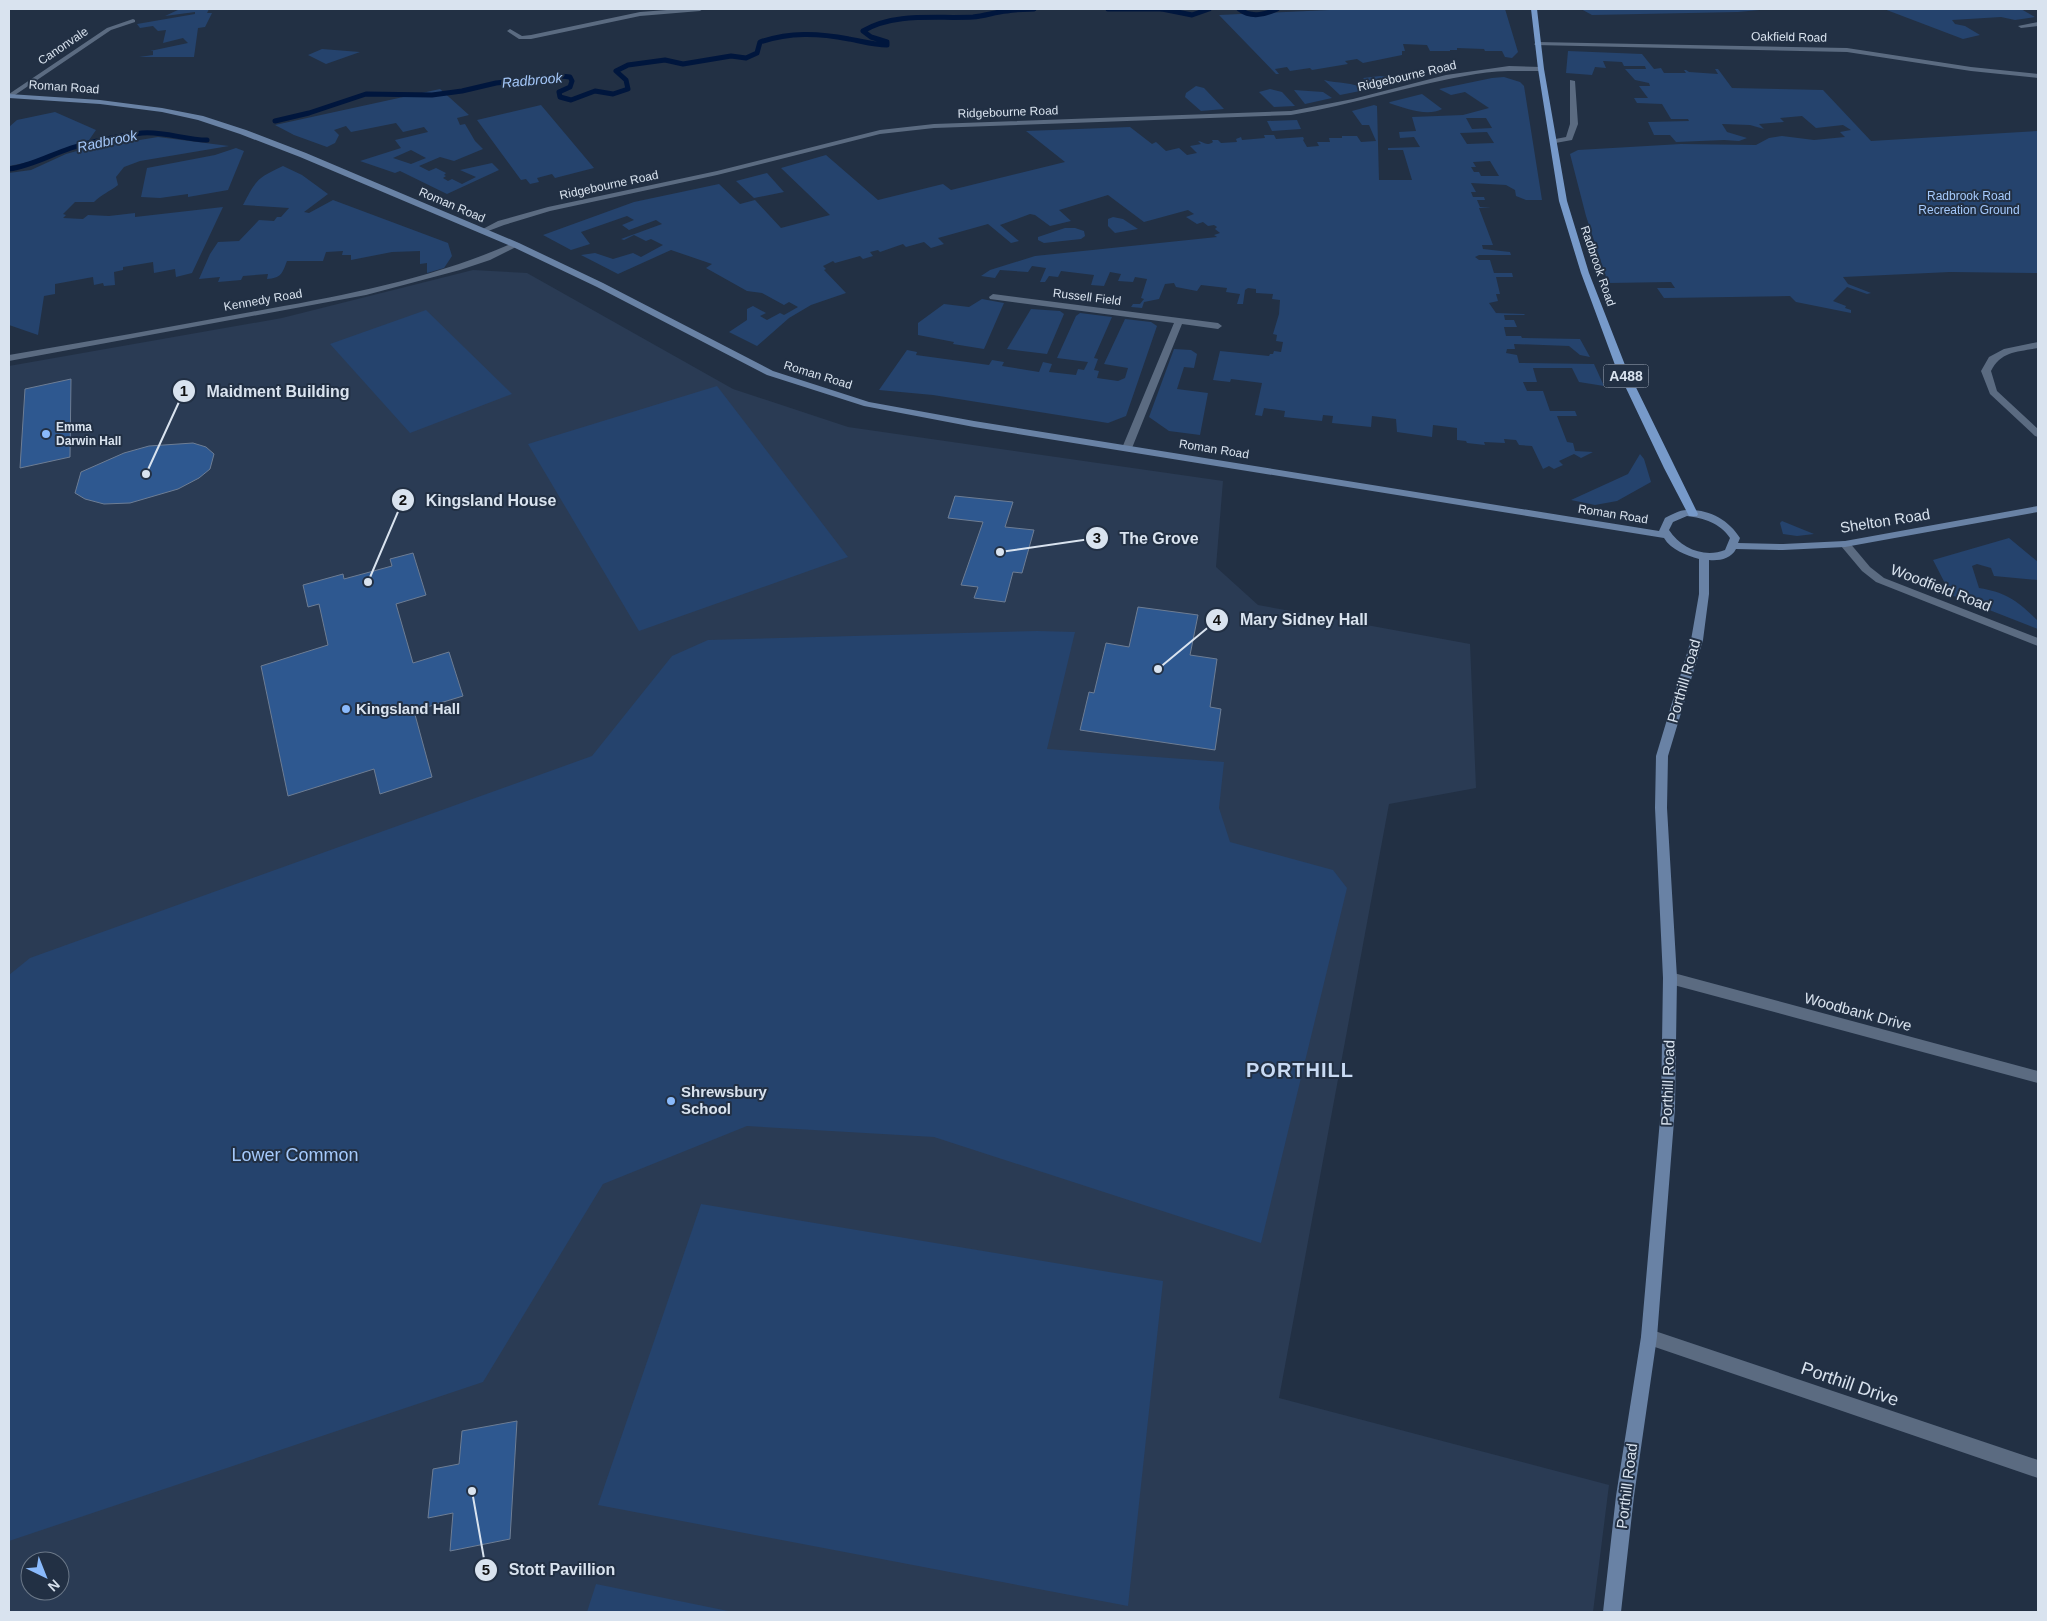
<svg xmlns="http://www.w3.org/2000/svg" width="2047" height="1621" font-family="Helvetica,sans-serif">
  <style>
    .built { fill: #2a3b54; fill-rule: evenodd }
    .green { fill: #25436d; fill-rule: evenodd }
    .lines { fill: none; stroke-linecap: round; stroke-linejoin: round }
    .stream { stroke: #00163d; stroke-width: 5 }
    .building { fill: #2e5890; stroke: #6d7d94 }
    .street { fill: #5b6b81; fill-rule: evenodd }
    .secondary { fill: #6982a5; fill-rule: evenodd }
    .primary { fill: #779aca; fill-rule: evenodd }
    .poi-dot { fill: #8abafc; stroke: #223044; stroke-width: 2 }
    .labels { text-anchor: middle; stroke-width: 4; stroke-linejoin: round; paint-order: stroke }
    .far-street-label { font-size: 12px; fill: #d9e3ef; stroke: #223044 }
    .far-park-label { font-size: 12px; fill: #a5c9fb; stroke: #223044 }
    .far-poi-label { font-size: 12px; font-weight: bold; fill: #d9e3ef; stroke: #223044; text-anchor: start }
    .far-water-label { font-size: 14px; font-style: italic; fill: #a4c7f9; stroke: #223044 }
    .shield { fill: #223044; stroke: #a2adbc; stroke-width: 1 }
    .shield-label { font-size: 14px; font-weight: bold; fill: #d9e3ef }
    .street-label { font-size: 15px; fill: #d9e3ef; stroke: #223044 }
    .poi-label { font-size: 15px; font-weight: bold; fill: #d9e3ef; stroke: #223044; text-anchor: start }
    .near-park-label { font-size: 18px; fill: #a5c9fb; stroke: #223044 }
    .near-street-label { font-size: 18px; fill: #d9e3ef; stroke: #223044 }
    .district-label { font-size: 20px; font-weight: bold; letter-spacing: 1px; fill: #c9dbf4; stroke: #223044 }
    .leader { fill: none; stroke: #d9e3ef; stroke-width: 2 }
    .callout-dot { fill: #d9e3ef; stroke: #223044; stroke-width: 2 }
    .mark-label { font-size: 15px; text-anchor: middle; font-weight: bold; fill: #111 }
    .callout-label { font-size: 16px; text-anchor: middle; font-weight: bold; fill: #d9e3ef; stroke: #223044; stroke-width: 4; stroke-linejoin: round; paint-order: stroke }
  </style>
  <rect width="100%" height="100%" fill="#223044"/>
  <path class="built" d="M 473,270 L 527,273 L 733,389 L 848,427 L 1223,481 L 1216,567 L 1258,605 L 1470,644 L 1476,788 L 1389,804 L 1279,1398 L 1609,1485 L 1593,1612 L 9,1612 L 9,366 L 282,318 ZM 30,1561 L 60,1561 L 60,1591 L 30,1591 Z"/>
  <g class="green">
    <polygon points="180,9 209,9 207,13 212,13 205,27 198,28 194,57 139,57 153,55 153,51 150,51 188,43 183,38 163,43 166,30 158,31 153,26 140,28 137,24 195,14 195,12 165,16"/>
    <polygon points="1351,9 1505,9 1518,52 1512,58 1505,57 1502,51 1485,51 1484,49 1457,48 1457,50 1450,50 1450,51 1430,51 1427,45 1403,44 1405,51 1402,51 1402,55 1363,63 1357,59 1345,61 1348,64 1312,70 1310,68 1290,71 1287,67 1275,69 1279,74 1276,74 1219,15"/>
    <polygon points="1581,9 1770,9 1738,12 1592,15"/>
    <polygon points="1884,9 2021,9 2035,17 2015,20 2001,17 1952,20 1955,24 1965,26 1980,35 1963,39"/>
    <polygon points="322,49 360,52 326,64 308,55"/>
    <polygon points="1568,51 1642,54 1654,69 1661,68 1664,73 1686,73 1684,70 1686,70 1689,72 1718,74 1715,69 1718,69 1732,88 1823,90 1871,141 2038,131 2038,273 1950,272 1843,277 1848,284 1871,293 1867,294 1847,287 1833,301 1846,306 1845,308 1851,310 1851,313 1796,302 1790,296 1664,298 1657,288 1675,288 1671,282 1608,283 1586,216 1570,154 1578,150 1681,144 1756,145 1769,138 1782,136 1814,140 1845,137 1840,132 1851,130 1843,125 1816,128 1802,116 1780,118 1784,122 1759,124 1764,129 1750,125 1722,124 1727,132 1747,138 1739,141 1724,140 1676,142 1670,135 1654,135 1648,122 1689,121 1688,119 1671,119 1662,104 1637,103 1634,98 1648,98 1639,86 1650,86 1649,83 1635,80 1625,69 1646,69 1645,66 1624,66 1622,62 1603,61 1606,68 1595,67 1592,75 1566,73"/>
    <polygon points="1380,76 1390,77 1397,82 1374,88 1363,78"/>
    <path d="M 1504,77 L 1520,82 L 1524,86 L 1542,200 L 1526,200 L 1516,196 L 1515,190 L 1506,185 L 1471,183 L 1476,192 L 1471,192 L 1473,197 L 1484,197 L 1485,200 L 1477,200 L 1480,207 L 1491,208 L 1479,208 L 1493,245 L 1482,245 L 1483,249 L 1510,252 L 1511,255 L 1479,255 L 1475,257 L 1479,260 L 1490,260 L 1494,273 L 1512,273 L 1513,277 L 1496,277 L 1500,294 L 1496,294 L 1498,301 L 1489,303 L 1496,313 L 1524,314 L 1525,315 L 1504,315 L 1505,320 L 1514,320 L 1517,327 L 1504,327 L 1506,336 L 1521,336 L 1522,338 L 1580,339 L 1590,357 L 1580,355 L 1569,346 L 1514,344 L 1515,349 L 1507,349 L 1506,353 L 1517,355 L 1519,363 L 1594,364 L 1604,386 L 1579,382 L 1572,368 L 1533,368 L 1537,382 L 1523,382 L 1527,391 L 1543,391 L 1550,411 L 1575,411 L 1577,416 L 1557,416 L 1567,442 L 1573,443 L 1575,451 L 1593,452 L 1581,458 L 1574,454 L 1559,461 L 1563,465 L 1554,469 L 1549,466 L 1543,469 L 1532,446 L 1519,445 L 1516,440 L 1504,439 L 1505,443 L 1484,442 L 1485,445 L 1467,443 L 1466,441 L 1457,440 L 1457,428 L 1433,425 L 1432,437 L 1397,432 L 1396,419 L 1372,416 L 1371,427 L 1332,423 L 1333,416 L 1323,415 L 1322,421 L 1284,417 L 1285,411 L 1264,408 L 1262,416 L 1255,415 L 1262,383 L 1231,379 L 1230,382 L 1213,380 L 1220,351 L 1269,356 L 1270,354 L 1273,354 L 1274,351 L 1281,352 L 1283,342 L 1276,341 L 1277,335 L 1273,334 L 1279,314 L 1280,300 L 1272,299 L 1273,294 L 1256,293 L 1256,289 L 1248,288 L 1245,290 L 1243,304 L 1237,304 L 1240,294 L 1226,292 L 1227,288 L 1201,285 L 1197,291 L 1176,287 L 1174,283 L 1165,284 L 1159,299 L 1144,302 L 1142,308 L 1131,307 L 1133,304 L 1140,304 L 1144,299 L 1141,298 L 1147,279 L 1135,277 L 1133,282 L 1118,281 L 1121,274 L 1110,272 L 1104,286 L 1091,285 L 1094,275 L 1061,271 L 1058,277 L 1049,276 L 1045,282 L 1040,282 L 1046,268 L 1032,266 L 1028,272 L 1000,270 L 995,278 L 981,276 L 990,270 L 1035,256 L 1217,237 L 1214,235 L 1220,233 L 1215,229 L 1217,227 L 1214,225 L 1208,226 L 1203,222 L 1197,224 L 1186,217 L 1194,214 L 1188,210 L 1144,222 L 1108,195 L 1059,210 L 1071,221 L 1050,226 L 1035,215 L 1030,214 L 1000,225 L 1019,241 L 1011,243 L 988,224 L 938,238 L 944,244 L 931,248 L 924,242 L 906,247 L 903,244 L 880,252 L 878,250 L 870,252 L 873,256 L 863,259 L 860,256 L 835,263 L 833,261 L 823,266 L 826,269 L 824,270 L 846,293 L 811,305 L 789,318 L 757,346 L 729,332 L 747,320 L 747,309 L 753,306 L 766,313 L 760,316 L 767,320 L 780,313 L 784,315 L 798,307 L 789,302 L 784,305 L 762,293 L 747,291 L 706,268 L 712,264 L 671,250 L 618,274 L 581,255 L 595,253 L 613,259 L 633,253 L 641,257 L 663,245 L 651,239 L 646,241 L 634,235 L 624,240 L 621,239 L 662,224 L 656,220 L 629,230 L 622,225 L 634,220 L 627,216 L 581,232 L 590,244 L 571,250 L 543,235 L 634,202 L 719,184 L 740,204 L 755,200 L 781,228 L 830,215 L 781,168 L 826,155 L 878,200 L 943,184 L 951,190 L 1065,162 L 1026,131 L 1130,127 L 1152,144 L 1156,142 L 1166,151 L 1179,148 L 1187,155 L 1197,153 L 1190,146 L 1201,144 L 1198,141 C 1203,141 1206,147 1213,142 L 1212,140 L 1218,140 L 1221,143 L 1237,142 L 1236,139 L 1241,137 L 1242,140 L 1265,138 L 1264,135 L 1274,135 L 1276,139 L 1303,137 L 1304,139 L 1303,140 L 1307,147 L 1319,146 L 1317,142 L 1330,142 L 1329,138 L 1342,138 L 1342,136 L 1357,136 L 1361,142 L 1376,141 L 1369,125 L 1362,125 L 1352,111 L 1374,105 L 1377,106 L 1379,180 L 1412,180 L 1403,150 L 1388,150 L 1388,148 L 1420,147 L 1414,137 L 1400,138 L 1399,132 L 1416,131 L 1412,117 L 1463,115 L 1489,108 L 1465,92 L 1451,95 L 1439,89 L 1492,78 ZM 1466,118 L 1486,118 L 1492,128 L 1472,129 ZM 1487,132 L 1494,143 L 1467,144 L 1460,133 ZM 1490,161 L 1499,176 L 1481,176 L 1479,172 L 1474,172 L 1471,167 L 1476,167 L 1473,162 Z"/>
    <path d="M 1324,80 C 1338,84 1353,81 1365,90 L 1340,95 Z"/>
    <polygon points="1196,86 1204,88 1224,109 1201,111 1185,97 1186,93"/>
    <path d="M 440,89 L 469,115 L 457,118 L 460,125 L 465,124 L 475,141 L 483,149 L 454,161 L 440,157 L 419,166 L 429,171 L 436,168 L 446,173 L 444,175 L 446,176 L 443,178 L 448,181 L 452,179 L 462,184 L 476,177 L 460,170 L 492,163 L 499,170 L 447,194 L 400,171 L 395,173 L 360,161 L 401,148 L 395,140 L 428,132 L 424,127 L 403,132 L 396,123 L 351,132 L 346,126 L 334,130 L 339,135 L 335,143 L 327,147 L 294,135 L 275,125 ZM 411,150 L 426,158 L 411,164 L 393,158 Z"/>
    <polygon points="1270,89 1282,92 1295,106 1274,107 1259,92"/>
    <polygon points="1294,90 1323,92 1332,98 1305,104"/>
    <path d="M 1422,94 L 1442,109 C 1427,117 1405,108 1389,103 L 1390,102 Z"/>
    <polygon points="541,105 594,168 555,178 552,174 537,178 539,182 530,184 526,179 521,180 477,120"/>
    <polygon points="55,112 96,130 87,143 59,151 34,161 9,166 9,127 17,120"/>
    <polygon points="1297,120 1301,129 1272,131 1267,121"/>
    <path d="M 158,137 L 229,146 L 140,161 L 124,167 L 116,177 L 118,185 C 109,192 102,194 94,202 L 75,202 L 63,214 L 66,215 L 63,218 L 83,219 L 88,215 L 109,216 L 135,213 L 135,217 L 223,207 L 192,273 L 176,277 L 175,269 L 154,273 L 153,262 L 123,267 L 123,270 L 114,272 L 115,285 L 104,286 L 103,283 L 94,285 L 93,277 L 55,284 L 55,294 L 44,296 L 38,335 L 9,325 L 9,173 L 31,170 L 66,154 L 84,149 Z"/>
    <polygon points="236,148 244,151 228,190 188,197 188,194 160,198 141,197 147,168 215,155"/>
    <path d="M 283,166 L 302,175 L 328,194 L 304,212 L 309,213 L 333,200 L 448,243 L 452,256 L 444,268 L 427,273 L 427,263 L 420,264 L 420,251 L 392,252 L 351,260 L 351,255 L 342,255 L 343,251 L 326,252 L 323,261 L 287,261 C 282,274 281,278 267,279 L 268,274 L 243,276 L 241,280 L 218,282 L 220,277 L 199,279 L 210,254 L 218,242 L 239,241 L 259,220 L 274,221 L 277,217 L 281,217 L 289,208 L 243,205 C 256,180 257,178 283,166 Z"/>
    <polygon points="767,173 784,192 754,198 736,181"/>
    <polygon points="1113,217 1123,219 1138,229 1115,233 1108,226 1108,219"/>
    <polygon points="1065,228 1075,228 1084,231 1085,236 1081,239 1044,243 1038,240 1038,237"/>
    <polygon points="982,299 1004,303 984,349 953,344 954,342 918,335 918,323 944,304 969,307"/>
    <polygon points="1031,309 1060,311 1064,314 1047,354 1007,349"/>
    <polygon points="426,310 512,394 410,433 330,344"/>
    <polygon points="1080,313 1112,317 1094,358 1098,359 1094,370 1099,371 1097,378 1118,381 1125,378 1128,368 1104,364 1125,319 1151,322 1157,326 1126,416 1108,423 933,395 879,390 907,350 917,352 916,355 989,365 992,360 1004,362 1002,366 1039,372 1043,362 1052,364 1049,372 1076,375 1078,369 1084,370 1088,362 1057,358 1076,316"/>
    <polygon points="1174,349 1191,350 1197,354 1194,368 1184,367 1177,389 1208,393 1200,435 1169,431 1149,417"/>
    <polygon points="717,386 848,557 639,631 528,444"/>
    <polygon points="1640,454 1644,459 1651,482 1617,501 1595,505 1571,500 1628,474"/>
    <polygon points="1782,521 1814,534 1797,536 1783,534 1780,523"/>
    <path d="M 2009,538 L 2038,562 L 2038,580 L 1994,576 L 1991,568 L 1977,564 L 1972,566 L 1979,588 C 2006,592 2019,602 2038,621 L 2038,629 L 1951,595 L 1933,560 Z"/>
    <polygon points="1037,631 1075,632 1047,749 1224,762 1219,808 1230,842 1333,870 1347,888 1261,1243 934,1137 747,1126 603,1184 483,1382 9,1541 9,975 30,958 592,756 672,656 708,640"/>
    <polygon points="701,1204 1163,1281 1128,1606 598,1505"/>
    <polygon points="596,1584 733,1612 587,1612"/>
  </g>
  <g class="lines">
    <g class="stream">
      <polyline points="1108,9 1161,9"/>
      <polyline points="1162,9 1192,15 1209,9"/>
      <path d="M 1239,9 C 1251,18 1264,15 1277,9"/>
      <path d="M 275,121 L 309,113 L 366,94 L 432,95 L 462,91 L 496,83 L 561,76 L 570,77 L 572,81 L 570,87 L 559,92 L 560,97 L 571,100 L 595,91 L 613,94 L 628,89 L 626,80 L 616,71 L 628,65 L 665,60 L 683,64 L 731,56 L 746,58 L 757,53 L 760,42 C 790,32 818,33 849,39 C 861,41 874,45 887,45 L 887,42 L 871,37 L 863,31 C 895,12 937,19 973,17 C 985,16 995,12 1007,11 C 1016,9 1025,10 1034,9"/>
      <path d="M 9,169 C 31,166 50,155 71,148 C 93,141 119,136 142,133 C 164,131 185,140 207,140"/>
    </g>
  </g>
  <g class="building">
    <polygon points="71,379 70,457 20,468 25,389"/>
    <polygon points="193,443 206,447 214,454 210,469 199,478 178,489 130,503 104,504 85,499 75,493 81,472 124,453 149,446"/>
    <polygon points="955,496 1013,502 1005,527 1034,530 1022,573 1013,572 1005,602 974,598 978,587 961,585 983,522 948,518"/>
    <polygon points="413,553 426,595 396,604 413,663 449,652 463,696 414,711 432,777 380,794 374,769 288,796 261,666 328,645 319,604 308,607 303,585 343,574 344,579 392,566 390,559"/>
    <polygon points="1138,607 1198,615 1190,655 1217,659 1210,707 1221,709 1215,750 1080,730 1089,692 1094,693 1106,643 1129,647"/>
    <polygon points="517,1421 510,1539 450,1551 453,1513 428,1518 433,1469 459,1464 462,1431"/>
  </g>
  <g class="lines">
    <g class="street">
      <polygon points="680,9 703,9 700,11 640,16 531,39 519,39 507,31 510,29 522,36 531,35 640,12"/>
      <polygon points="133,19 135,20 135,22 111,30 12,97 9,98 9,94 107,28"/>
      <polygon points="2038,22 2038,26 2021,28 2018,26"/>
      <polygon points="1537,42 1847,48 1971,67 2038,74 2038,78 1971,71 1847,52 1535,45 1534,44"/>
      <path d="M 1509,66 L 1541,67 L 1544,69 L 1541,71 C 1519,71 1497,70 1476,74 C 1413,84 1353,105 1291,115 L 934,128 L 880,134 L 717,175 L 550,211 L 504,225 L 483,233 L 479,231 L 498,221 L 548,207 L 717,171 L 880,130 L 934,124 L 1291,111 L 1353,99 L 1446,75 Z"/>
      <polygon points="1570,80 1575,81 1578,124 1572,140 1550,144 1550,140 1566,137 1570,124"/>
      <path d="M 513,243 L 520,245 L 490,260 L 460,270 L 366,295 L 9,361 L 9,355 C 90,341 170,327 251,312 C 341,296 429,280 513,243 Z"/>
      <polygon points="993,294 1218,323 1222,326 1218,329 1182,324 1132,448 1127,451 1122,448 1174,323 990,299 989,297"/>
      <path d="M 2038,342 L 2038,348 C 2018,352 2001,351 1991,371 L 1997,391 L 2038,429 L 2038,437 L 2035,436 L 1990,394 L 1981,371 L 1989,357 L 2004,349 Z"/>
      <polygon points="1845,541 1849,542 1870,567 1884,578 2038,638 2038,646 1876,582 1862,571 1841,546 1840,544 1841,542"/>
      <polygon points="1670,972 2038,1071 2038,1083 1670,984 1665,982 1663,978 1665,974"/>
      <polygon points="1649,1329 2038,1460 2038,1478 1649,1345 1643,1343 1641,1337 1643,1331"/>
    </g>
    <path class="secondary" d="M 9,94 L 100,100 L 162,108 L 203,116 L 246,130 L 306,153 L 519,243 L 603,283 L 773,371 L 869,402 L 974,421 L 1659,531 L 1665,518 C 1671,515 1679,510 1687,510 C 1709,509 1729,520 1740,538 L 1738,543 L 1783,544 L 1845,541 L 2038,506 L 2038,512 L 1845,547 L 1783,550 L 1736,549 C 1731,559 1719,561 1709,560 L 1709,594 L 1703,640 L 1668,756 L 1667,808 L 1677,978 L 1675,1108 L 1657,1337 L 1634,1496 L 1621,1612 L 1603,1612 L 1616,1496 L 1641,1337 L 1661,1108 L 1663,978 L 1655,808 L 1656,756 L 1691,640 L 1699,594 L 1699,559 C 1686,555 1671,550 1664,538 L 974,427 L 864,406 L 767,375 L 597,287 L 513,247 L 300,157 L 240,134 L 198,120 L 162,112 L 100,104 L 9,98 ZM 1687,516 C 1704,518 1720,523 1730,538 L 1725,550 C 1705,558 1681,549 1669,530 L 1673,522 Z"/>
    <polygon class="primary" points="1531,9 1537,9 1544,69 1567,201 1589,273 1625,365 1698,514 1697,516 1689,516 1664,468 1615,365 1581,273 1559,201 1538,69"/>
  </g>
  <g class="poi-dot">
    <circle cx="46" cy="434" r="5"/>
    <circle cx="346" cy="709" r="5"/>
    <circle cx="671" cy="1101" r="5"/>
  </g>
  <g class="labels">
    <g class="far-street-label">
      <text transform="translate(1789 37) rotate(1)" y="4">Oakfield Road</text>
      <text transform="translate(63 46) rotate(-34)" y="4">Canonvale</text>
      <text transform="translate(1407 76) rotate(-13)" y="4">Ridgebourne Road</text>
      <text transform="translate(64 87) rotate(4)" y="4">Roman Road</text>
      <text transform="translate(1008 112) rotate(-2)" y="4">Ridgebourne Road</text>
      <text transform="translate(609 185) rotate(-12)" y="4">Ridgebourne Road</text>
      <text transform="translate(452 205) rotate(23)" y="4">Roman Road</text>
      <text transform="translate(1598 266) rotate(71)" y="4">Radbrook Road</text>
      <text transform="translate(1087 297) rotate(7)" y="4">Russell Field</text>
      <text transform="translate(263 300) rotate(-10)" y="4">Kennedy Road</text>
      <text transform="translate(818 375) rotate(17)" y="4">Roman Road</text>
      <text transform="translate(1214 449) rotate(9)" y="4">Roman Road</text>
      <text transform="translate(1613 514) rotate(9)" y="4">Roman Road</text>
    </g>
    <g class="far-park-label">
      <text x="1969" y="200">Radbrook Road<tspan x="1969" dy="14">Recreation Ground</tspan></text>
    </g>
    <g class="far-poi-label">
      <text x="56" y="431">Emma<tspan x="56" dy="14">Darwin Hall</tspan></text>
    </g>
    <g class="far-water-label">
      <text transform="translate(532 80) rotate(-5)" y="5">Radbrook</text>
      <text transform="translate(107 141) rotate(-12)" y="5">Radbrook</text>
    </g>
    <rect class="shield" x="1603.5" y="364.5" width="45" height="23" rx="4"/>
    <g class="shield-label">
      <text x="1626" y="381">A488</text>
    </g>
    <g class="street-label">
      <text transform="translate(1885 521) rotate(-9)" y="5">Shelton Road</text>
      <text transform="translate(1941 588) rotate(21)" y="5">Woodfield Road</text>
      <text transform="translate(1684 681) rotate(-74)" y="5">Porthill Road</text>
      <text transform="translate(1858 1012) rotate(15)" y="5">Woodbank Drive</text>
      <text transform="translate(1668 1083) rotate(-88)" y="5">Porthill Road</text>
      <text transform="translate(1627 1486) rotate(-83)" y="5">Porthill Road</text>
    </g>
    <g class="poi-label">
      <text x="356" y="714">Kingsland Hall</text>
      <text x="681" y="1097">Shrewsbury<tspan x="681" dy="17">School</tspan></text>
    </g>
    <g class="near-park-label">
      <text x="295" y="1161">Lower Common</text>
    </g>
    <g class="near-street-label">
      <text transform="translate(1850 1384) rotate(19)" y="6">Porthill Drive</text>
    </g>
    <g class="district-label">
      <text x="1300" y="1077">PORTHILL</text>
    </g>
  </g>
  <path class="leader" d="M146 474L184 391M368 582L403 500M1000 552L1097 538M1158 669L1217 620M472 1491L486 1570"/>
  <g class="callout-dot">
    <circle cx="146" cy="474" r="5"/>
    <circle cx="368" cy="582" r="5"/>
    <circle cx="1000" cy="552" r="5"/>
    <circle cx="1158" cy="669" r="5"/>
    <circle cx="472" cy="1491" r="5"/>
    <circle cx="184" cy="391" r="12"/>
    <circle cx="403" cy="500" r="12"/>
    <circle cx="1097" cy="538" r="12"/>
    <circle cx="1217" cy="620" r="12"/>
    <circle cx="486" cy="1570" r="12"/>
  </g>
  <g class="mark-label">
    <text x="184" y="396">1</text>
    <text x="403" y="505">2</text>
    <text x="1097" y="543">3</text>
    <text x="1217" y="625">4</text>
    <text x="486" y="1575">5</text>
  </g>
  <g class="callout-label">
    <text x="278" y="397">Maidment Building</text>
    <text x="491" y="506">Kingsland House</text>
    <text x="1159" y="544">The Grove</text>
    <text x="1304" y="625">Mary Sidney Hall</text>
    <text x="562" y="1575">Stott Pavillion</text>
  </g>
  <rect width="2047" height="1621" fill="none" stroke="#d9e3ef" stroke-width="20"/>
  <g transform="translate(45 1576) rotate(137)"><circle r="24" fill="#223044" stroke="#6b7888"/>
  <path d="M0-4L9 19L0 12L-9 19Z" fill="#8abafc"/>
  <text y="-8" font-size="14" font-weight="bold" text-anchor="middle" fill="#d9e3ef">N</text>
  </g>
</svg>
